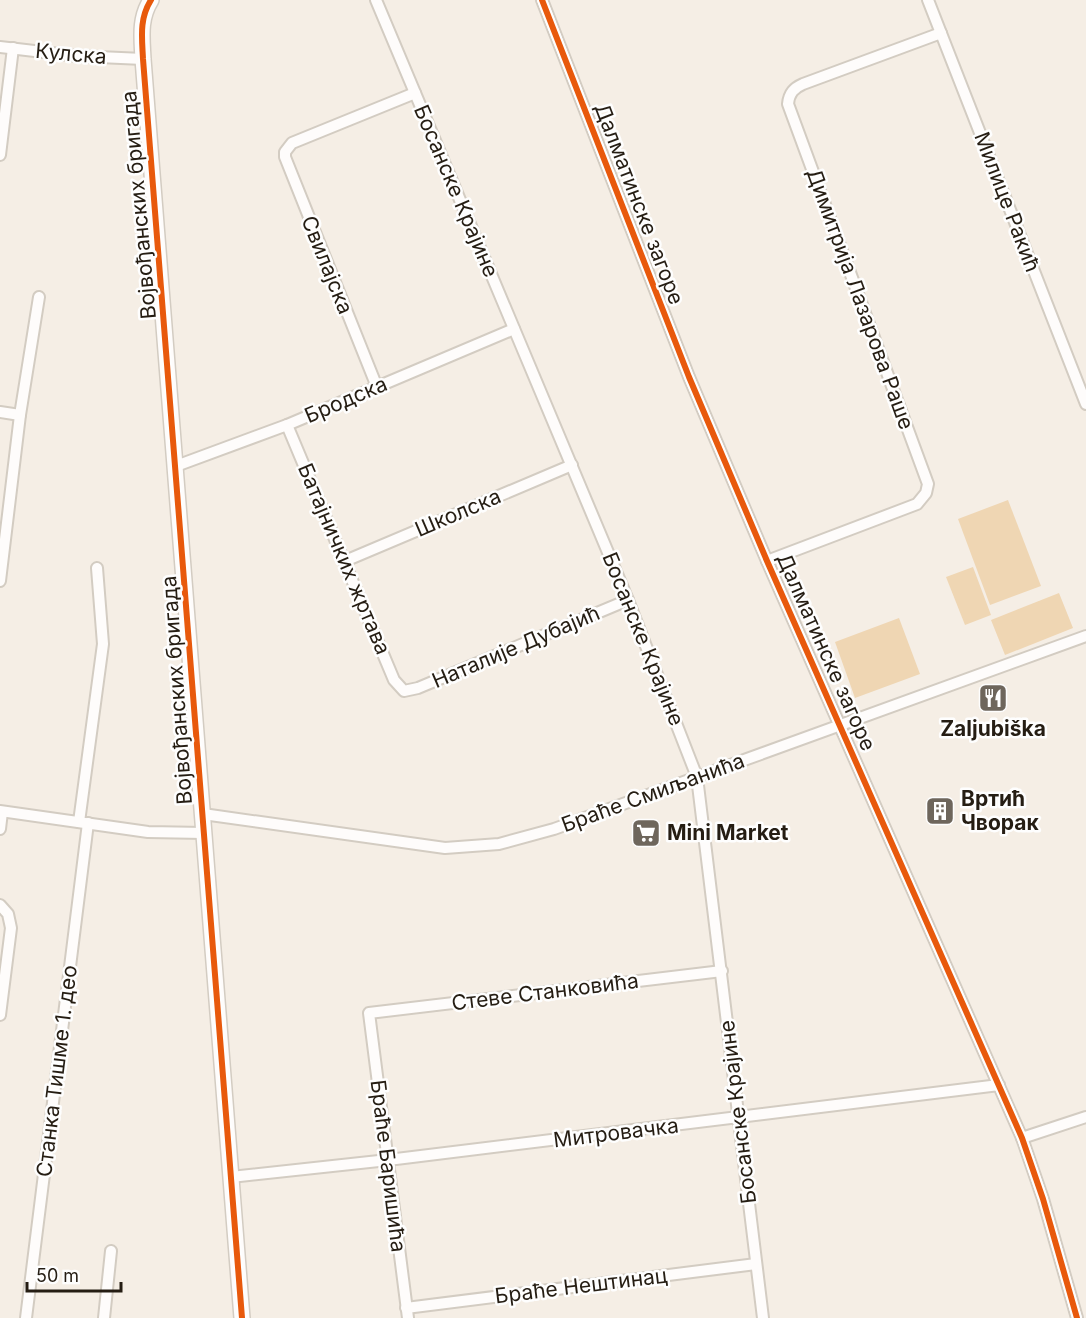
<svg xmlns="http://www.w3.org/2000/svg" width="1086" height="1318" font-family="Inter,sans-serif">
  <style>
    .grass { fill: #efd6b3 }
    .lines { fill: none; stroke-linecap: round; stroke-linejoin: round }
    .street-casing { stroke: #d3ccc2; stroke-width: 14 }
    .secondary-casing { stroke: #d3ccc2; stroke-width: 18 }
    .street { stroke: #fefcfb; stroke-width: 10 }
    .secondary { stroke: #fefcfb; stroke-width: 15 }
    .cycleway-casing { stroke: #fefefe; stroke-width: 10 }
    .cycleway { stroke: #e8590c; stroke-width: 6 }
    .labels { text-anchor: middle; stroke-width: 5; stroke-linejoin: round; paint-order: stroke }
    .street-label { font-size: 21px; fill: #251d13; stroke: #fefefe }
    .poi-label { font-size: 21px; font-weight: bold; fill: #251d13; stroke: #fefefe; text-anchor: start }
  </style>
  <rect width="100%" height="100%" fill="#f5eee5"/>
  <g class="grass">
    <polygon points="1008,500 1041,586 990,605 958,519"/>
    <polygon points="973,567 991,615 965,625 946,577"/>
    <polygon points="1059,593 1073,628 1005,655 991,620"/>
    <polygon points="899,618 920,674 855,698 835,642"/>
  </g>
  <g class="lines">
    <g class="street-casing">
      <g id="street">
        <polyline points="376,0 628,600 697,777 763,1318"/>
        <polyline points="542,0 689,377 767,561 1022,1138 1043,1199 1077,1318"/>
        <polyline points="928,0 1086,404"/>
        <polyline points="0,47 77,56 143,59"/>
        <polyline points="0,155 13,48"/>
        <polyline points="377,387 285,157 285,152 292,143 415,93"/>
        <polyline points="0,412 20,415"/>
        <polyline points="287,425 394,680 404,691 418,688 628,600"/>
        <polyline points="176,466 287,425 514,329"/>
        <polyline points="345,561 572,465"/>
        <path d="M 767,561 L 917,504 L 926,493 L 928,484 L 788,104 C 789,93 794,88 803,84 L 941,33"/>
        <polyline points="0,581 20,415 39,297"/>
        <polyline points="0,811 148,832 204,833"/>
        <polyline points="203,814 445,848 499,844 554,829 1086,636"/>
        <polyline points="79,822 103,644 97,568"/>
        <polyline points="0,829 2,812"/>
        <polyline points="0,905 8,914 11,928 0,1015"/>
        <polyline points="1022,1138 1086,1117"/>
        <polyline points="231,1177 388,1160 999,1085"/>
        <polyline points="406,1308 756,1264"/>
        <polyline points="26,1318 88,823"/>
        <polyline points="104,1318 111,1251"/>
        <polyline points="408,1318 369,1013 722,971"/>
      </g>
    </g>
    <g class="secondary-casing">
      <path id="secondary" d="M 151,0 C 139,19 142,38 143,59 L 242,1318"/>
    </g>
    <use href="#street" class="street"/>
    <use href="#secondary" class="secondary"/>
    <g class="cycleway-casing">
      <g id="cycleway">
        <path d="M 151,0 C 139,19 142,38 143,59 L 242,1318"/>
        <polyline points="542,0 689,377 767,561 1022,1138 1043,1199 1077,1318"/>
      </g>
    </g>
    <use href="#cycleway" class="cycleway"/>
  </g>
  <defs>
    <g id="restaurant-square" transform="scale(1.5)"><rect x="-9" y="-9" width="18" height="18" rx="4" fill="#6e665c" stroke="#fefefe"/><path d="M-5-6h1v4h1v-4h1v4h1v-4h1v5L-1.5 .5V6h-2V.5L-5-1ZM5-6V6H3V1.5H1.5Q1.5-4 5-6Z" fill="#fff"/></g>
    <g id="building-square" transform="scale(1.5)"><rect x="-9" y="-9" width="18" height="18" rx="4" fill="#6e665c" stroke="#fefefe"/><path d="M-4-6H4V6H1V3H-1V6H-4ZM-2.5-4.3h1.7v1.8h-1.7ZM.8-4.3h1.7v1.8H.8ZM-2.5-1h1.7V.8h-1.7ZM.8-1h1.7V.8H.8Z" fill="#fff"/></g>
    <g id="supermarket-square" transform="scale(1.5)"><rect x="-9" y="-9" width="18" height="18" rx="4" fill="#6e665c" stroke="#fefefe"/><path d="M-6-5.5h2.5l.6 2H6L4.5 2H-2.5L-4.4-4H-6ZM-1.5 3.2a1.3 1.3 0 1 0 .1 0ZM3 3.2a1.3 1.3 0 1 0 .1 0Z" fill="#fff"/></g>
  </defs>
  <g fill-rule="evenodd">
    <use href="#restaurant-square" x="993" y="698"/>
    <use href="#building-square" x="940" y="811"/>
    <use href="#supermarket-square" x="646" y="833"/>
  </g>
  <g class="labels">
    <g class="street-label">
      <text transform="translate(71 54) rotate(5)" y="7">Кулска</text>
      <text transform="translate(456 191) rotate(67)" y="7">Босанске Крајине</text>
      <text transform="translate(1007 202) rotate(69)" y="7">Милице Ракић</text>
      <text transform="translate(639 204) rotate(69)" y="7">Далматинске загоре</text>
      <text transform="translate(139 205) rotate(-95)" y="7">Војвођанских бригада</text>
      <text transform="translate(327 265) rotate(68)" y="7">Свилајска</text>
      <text transform="translate(860 299) rotate(70)" y="7">Димитрија Лазарова Раше</text>
      <text transform="translate(346 400) rotate(-23)" y="7">Бродска</text>
      <text transform="translate(458 513) rotate(-23)" y="7">Школска</text>
      <text transform="translate(344 559) rotate(67)" y="7">Батајничких жртава</text>
      <text transform="translate(643 639) rotate(68)" y="7">Босанске Крајине</text>
      <text transform="translate(516 647) rotate(-23)" y="7">Наталије Дубајић</text>
      <text transform="translate(826 652) rotate(66)" y="7">Далматинске загоре</text>
      <text transform="translate(177 690) rotate(-94)" y="7">Војвођанских бригада</text>
      <text transform="translate(653 793) rotate(-20)" y="7">Браће Смиљанића</text>
      <text transform="translate(545 992) rotate(-7)" y="7">Стеве Станковића</text>
      <text transform="translate(57 1071) rotate(-83)" y="7">Станка Тишме 1. део</text>
      <text transform="translate(738 1112) rotate(-97)" y="7">Босанске Крајине</text>
      <text transform="translate(616 1133) rotate(-7)" y="7">Митровачка</text>
      <text transform="translate(388 1166) rotate(83)" y="7">Браће Баришића</text>
      <text transform="translate(581 1286) rotate(-7)" y="7">Браће Нештинац</text>
    </g>
    <g class="poi-label">
      <text x="993" y="736" text-anchor="middle">Zaljubiška</text>
      <text x="961" y="806">Вртић<tspan x="961" dy="24">Чворак</tspan></text>
      <text x="667" y="840">Mini Market</text>
    </g>
  </g>
  <path d="M27 1282v9h94v-9" fill="none" stroke="#251d13" stroke-width="3"/>
  <text x="36" y="1282" font-size="18" fill="#251d13" stroke="#fefefe" stroke-width="4.5" paint-order="stroke">50 m</text>
</svg>
